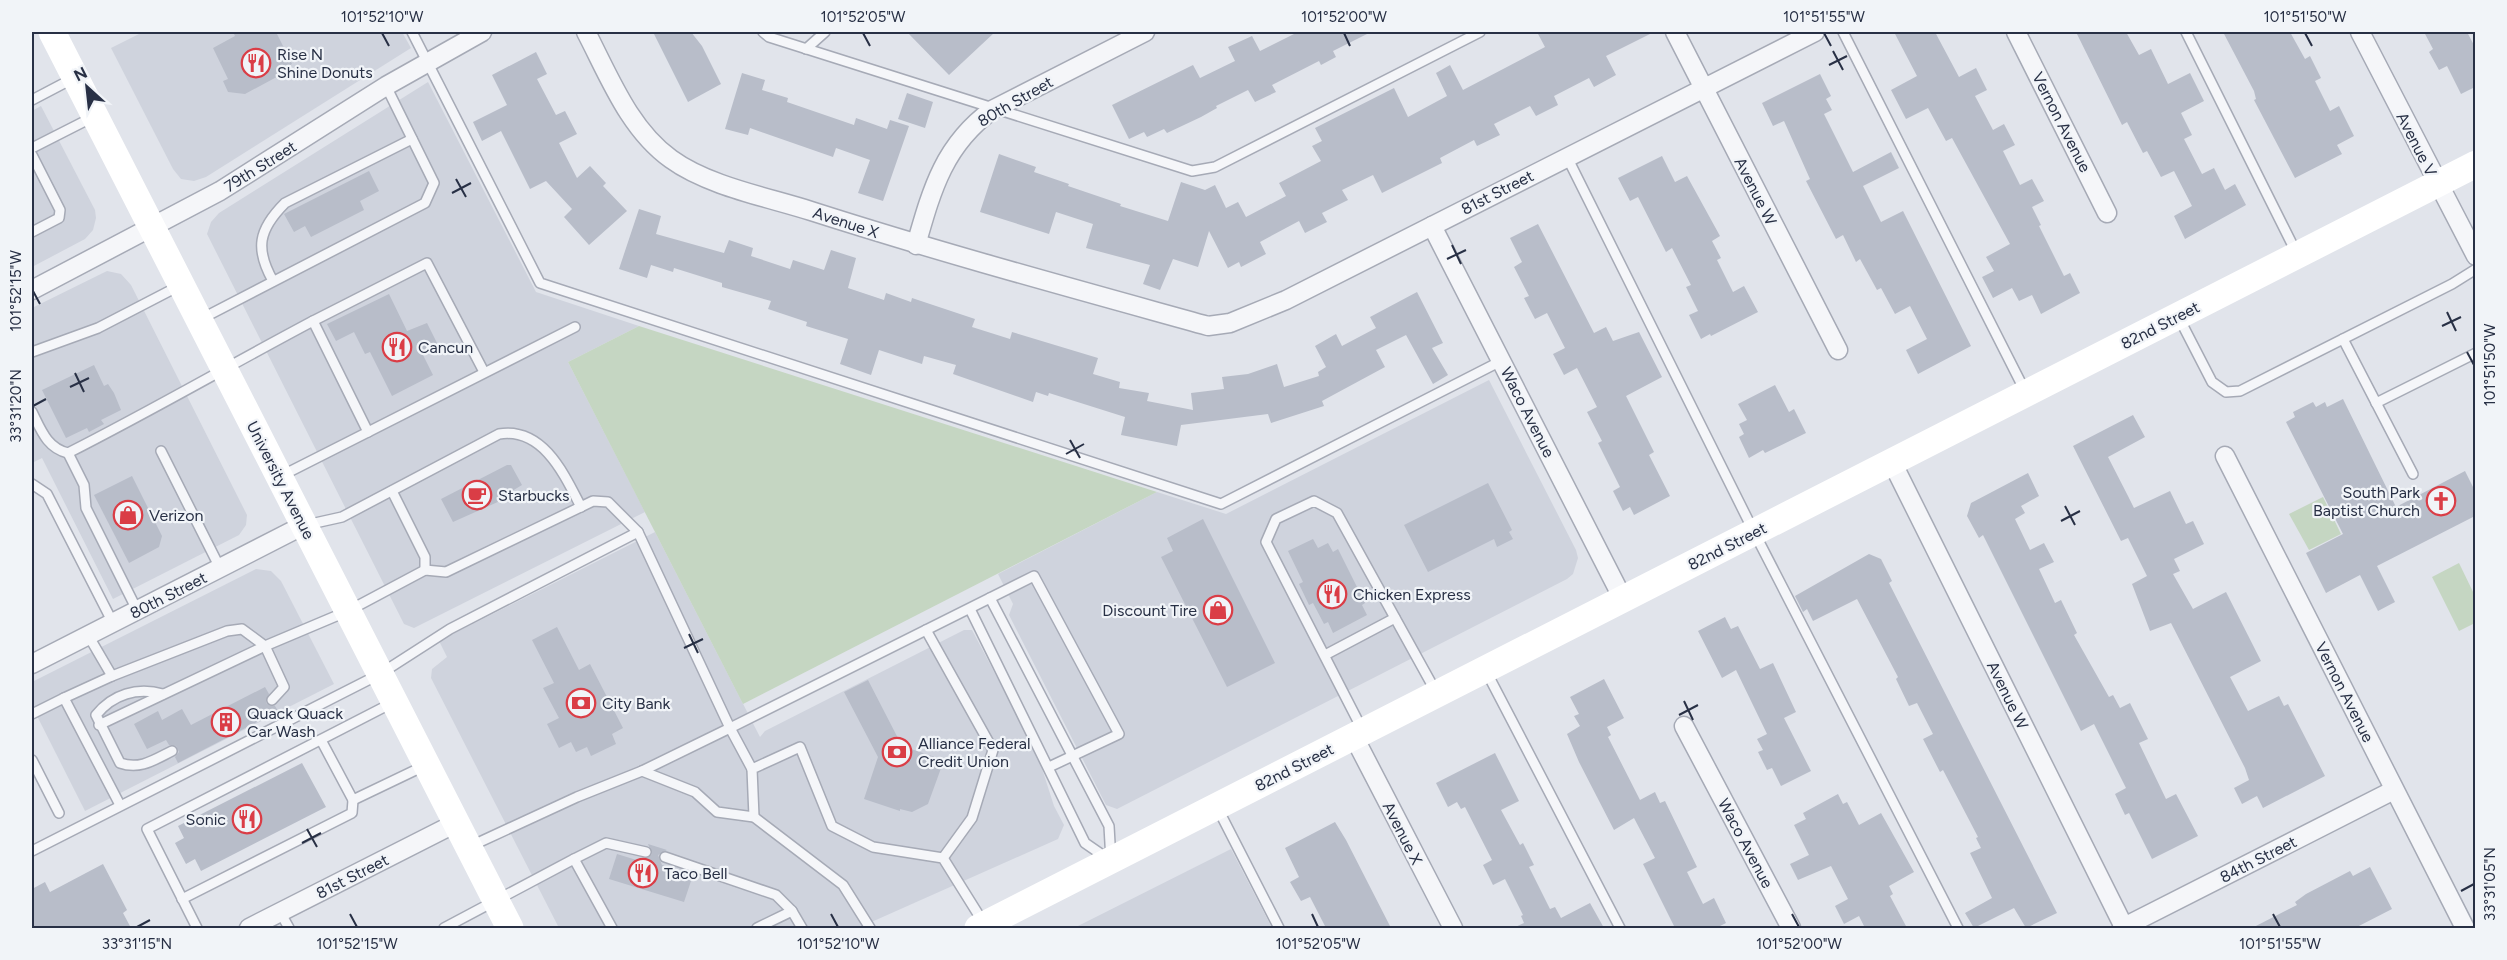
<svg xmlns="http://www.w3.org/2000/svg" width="2507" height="960" font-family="Figtree,sans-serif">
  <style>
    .built { fill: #cfd3dd }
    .green { fill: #c5d6c2 }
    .building { fill: #b8bdc9 }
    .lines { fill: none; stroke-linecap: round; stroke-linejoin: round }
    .service-casing { stroke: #a6aab6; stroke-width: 12 }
    .minor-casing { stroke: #a6aab6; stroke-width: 21 }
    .service { stroke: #f5f6f9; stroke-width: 9 }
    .minor { stroke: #f5f6f9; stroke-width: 18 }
    .secondary { stroke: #fff; stroke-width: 27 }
    .ticks { fill: none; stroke: #283045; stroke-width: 2 }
    .labels { text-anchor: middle; stroke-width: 4.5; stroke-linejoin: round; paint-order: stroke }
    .poi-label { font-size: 16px; fill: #283045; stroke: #f1f4f8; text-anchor: start }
    .street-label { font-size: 16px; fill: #283045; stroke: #f1f4f8 }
    .neatline { fill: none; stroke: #283045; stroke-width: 2 }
    .ticks-label { font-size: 15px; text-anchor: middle; fill: #283045 }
  </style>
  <rect width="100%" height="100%" fill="#e1e4eb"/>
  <g class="built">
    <polygon points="143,32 402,32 411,48 206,177 194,181 181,179 173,169 111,48"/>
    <polygon points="428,82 536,292 639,326 568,362 645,512 414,628 404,624 207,234 211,222 219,213"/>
    <polygon points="41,106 95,210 96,218 93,230 85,239 32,267 32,111"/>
    <polygon points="107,271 121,274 131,285 247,515 246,525 239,535 113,599 42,458 32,463 32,308"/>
    <polygon points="1489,380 1576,550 1578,558 1573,574 1567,579 1117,809 1106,805 1009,615 1013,604 998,574 1157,492 1226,514"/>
    <polygon points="655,532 760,737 765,731 964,630 972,630 1037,753 1054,806 1064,825 1058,839 858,928 559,928 431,678 432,669 447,657 439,641"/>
    <polygon points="256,569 271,571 281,581 334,684 85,811 32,706 32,682"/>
    <polygon points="1231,849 1272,928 1074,928"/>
  </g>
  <g class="green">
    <polygon points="639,326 1157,492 743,704 568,362"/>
    <polygon points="2323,497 2341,534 2309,550 2289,514"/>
    <polygon points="2459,563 2475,596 2475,623 2459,631 2432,577"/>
  </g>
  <g class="building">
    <polygon points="233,32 276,32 292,64 282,69 284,73 245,94 228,92 223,81 228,79 213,48 235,36"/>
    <polygon points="653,32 691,32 702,46 721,84 688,102"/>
    <polygon points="907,32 995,32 949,75"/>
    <polygon points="1298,32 1371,32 1333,51 1336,57 1321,65 1319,61 1272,85 1276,92 1255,102 1248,90 1216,106 1217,108 1201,117 1167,133 1164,129 1147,137 1144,132 1129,139 1112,105 1193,65 1200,78 1235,61 1228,47 1252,36 1260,51"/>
    <polygon points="1537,32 1654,32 1606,56 1616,75 1594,87 1589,78 1554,96 1558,105 1536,116 1530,106 1494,124 1500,135 1477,146 1474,140 1440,158 1442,163 1382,193 1373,175 1342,190 1348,200 1322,213 1327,222 1305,233 1299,221 1260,242 1266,254 1241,267 1239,262 1228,268 1209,231 1198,267 1173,259 1160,290 1143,284 1150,265 1086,248 1093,224 1056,212 1049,234 980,212 999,154 1036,167 1034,172 1069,184 1068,186 1121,204 1120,206 1168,221 1181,182 1205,190 1215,185 1226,208 1238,202 1246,217 1286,196 1279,183 1321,161 1312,146 1322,141 1315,128 1394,88 1408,117 1447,96 1436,73 1450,65 1463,90 1545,47"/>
    <polygon points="1894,32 1935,32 1959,77 1976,68 1987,90 1975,96 1993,130 2004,124 2015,145 2003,151 2020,185 2032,179 2044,201 2032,207 2041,225 2039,226 2064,276 2070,273 2080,293 2041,314 2032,295 2019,301 2012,288 1993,298 1982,277 1994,271 1986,257 2010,244 1952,138 1946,141 1928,108 1906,119 1891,90 1917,76"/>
    <polygon points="2076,32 2126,32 2139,55 2151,49 2168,84 2190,73 2204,101 2181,113 2192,135 2184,139 2202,174 2214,168 2225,190 2235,184 2246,205 2185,239 2174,216 2192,206 2174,171 2161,177 2147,151 2143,153 2127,122 2122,125"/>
    <polygon points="2223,32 2290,32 2305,59 2310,56 2321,78 2315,81 2330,111 2339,106 2354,136 2337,145 2342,154 2295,178 2254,100 2256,99 2254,91"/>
    <polygon points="2424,32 2467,32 2475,47 2475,87 2461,94 2447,66 2439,70 2429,52 2433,49"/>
    <polygon points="536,52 547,74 537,79 556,115 565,111 577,134 559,143 577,178 590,166 606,183 603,186 627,211 589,245 564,217 572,209 546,181 530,189 501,131 482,141 473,122 507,105 492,75"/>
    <polygon points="742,73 765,80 762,90 788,98 787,102 854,125 856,118 887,129 890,120 909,126 883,201 858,193 870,160 836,148 833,157 750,128 748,135 725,129"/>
    <polygon points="1820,74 1831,96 1826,99 1832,110 1824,114 1853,172 1891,152 1899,168 1863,186 1881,222 1903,211 1971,346 1918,374 1906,350 1927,339 1910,306 1895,314 1881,288 1877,290 1860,259 1856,262 1843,235 1836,239 1806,181 1810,179 1784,121 1773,126 1762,103"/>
    <polygon points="907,93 933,102 925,128 898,119"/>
    <polygon points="1662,156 1675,182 1687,176 1720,236 1712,241 1721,258 1717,260 1733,292 1744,286 1758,312 1711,336 1710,334 1701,339 1689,315 1698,311 1686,287 1691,285 1672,248 1666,252 1638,197 1630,201 1618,178"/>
    <polygon points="369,171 379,191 360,201 364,210 311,237 305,226 294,232 284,214"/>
    <polygon points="639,209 661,216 656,234 724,253 729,240 753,248 751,256 790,269 793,260 824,270 831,250 856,258 848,288 884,300 886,293 911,302 912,298 975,319 972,327 1010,339 1012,332 1098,358 1093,374 1120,382 1119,388 1149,393 1147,401 1193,410 1191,393 1224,389 1222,377 1248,374 1277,364 1284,387 1319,376 1318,372 1326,367 1315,346 1336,334 1342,346 1376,328 1370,317 1417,292 1443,343 1432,348 1448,375 1433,384 1406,335 1376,350 1385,367 1322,401 1324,406 1271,423 1268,414 1181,425 1177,446 1121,435 1125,417 1049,393 1048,396 1036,392 1033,402 953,374 956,365 924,356 922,364 879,350 871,375 840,364 848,339 806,326 807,322 768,309 771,301 722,287 722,283 674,268 673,272 651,265 647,278 619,269"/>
    <polygon points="1538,224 1594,333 1606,327 1613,341 1639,332 1662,377 1626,396 1654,452 1649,455 1670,496 1634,515 1630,507 1623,511 1613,491 1620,487 1598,443 1602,441 1587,412 1597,407 1577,368 1564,375 1553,354 1565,348 1547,313 1535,319 1524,298 1529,296 1514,267 1522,262 1510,238"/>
    <polygon points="389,294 407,331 427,323 438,345 423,355 433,375 392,396 370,352 365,354 354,332 336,341 327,324"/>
    <polygon points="94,365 104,386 108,384 114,393 121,410 101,420 104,424 89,432 87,428 66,438 42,390"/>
    <polygon points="1775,385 1789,412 1794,409 1806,433 1765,453 1763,450 1749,458 1739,437 1744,434 1739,424 1747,420 1738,404"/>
    <polygon points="2343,399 2396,507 2465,471 2475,491 2475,516 2377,566 2395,602 2378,611 2360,575 2326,593 2306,553 2343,534 2286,422 2295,417 2293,412 2313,402 2316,407 2325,402 2327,407"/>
    <polygon points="2133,415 2145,437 2108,457 2128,496 2134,508 2170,491 2186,524 2193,521 2204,544 2174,559 2180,571 2173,574 2193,609 2226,592 2261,661 2230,677 2248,711 2279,696 2284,706 2288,704 2325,776 2263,808 2257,796 2242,804 2234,788 2249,780 2245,768 2171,623 2150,631 2132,584 2147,576 2128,538 2121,541 2073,446"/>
    <polygon points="507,465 511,465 522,485 499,499 500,501 453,522 441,499"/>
    <polygon points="2028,473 2039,496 2021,506 2025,513 2015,519 2030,550 2044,543 2054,562 2039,569 2055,603 2061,600 2077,633 2074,635 2109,697 2113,695 2120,708 2130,703 2148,739 2139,743 2166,799 2176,794 2198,836 2152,859 2129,813 2125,815 2115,794 2126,788 2094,724 2081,731 1983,535 1979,538 1967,516 1971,503"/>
    <polygon points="132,476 162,536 159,547 129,563 94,495"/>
    <polygon points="1488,483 1512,530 1509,532 1513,539 1497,547 1494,539 1428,572 1404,525"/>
    <polygon points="1203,519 1275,663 1227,687 1161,557 1173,551 1167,538"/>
    <polygon points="1313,539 1318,548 1328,543 1333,552 1338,549 1365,603 1362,605 1367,615 1333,633 1328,622 1324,624 1313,603 1309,605 1299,584 1303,582 1288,551"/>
    <polygon points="1869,554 1881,559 1892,581 1889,583 2057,913 2026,928 2014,908 1974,928 1965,913 1992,898 1970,853 1981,848 1976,838 1978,837 1943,770 1940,772 1923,739 1933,734 1917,703 1909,706 1896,679 1898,677 1857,599 1813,621 1807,609 1803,612 1795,596"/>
    <polygon points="1725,617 1731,629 1738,626 1760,669 1773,663 1796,712 1784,718 1811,771 1781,786 1772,768 1767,770 1758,752 1763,750 1757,739 1767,734 1736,670 1722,678 1698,631"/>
    <polygon points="557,627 579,670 590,664 623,728 612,734 616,744 591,756 587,747 576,752 571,742 559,748 547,724 559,718 543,688 554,683 532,640"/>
    <polygon points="1604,679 1624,718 1607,727 1611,735 1608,737 1640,800 1655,792 1660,803 1665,801 1697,867 1687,872 1703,904 1714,898 1726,923 1716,928 1675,928 1643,864 1655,858 1634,818 1614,830 1579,762 1567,734 1580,726 1574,716 1579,714 1570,697"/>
    <polygon points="868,680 902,746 944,760 928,804 912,812 900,809 900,811 864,799 878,757 844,692"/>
    <polygon points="265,687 269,694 266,703 270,706 275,706 278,711 178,763 175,757 179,752 176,746 169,745 166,740 147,749 134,724 158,711 162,720 182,709 191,725"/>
    <polygon points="1495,753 1519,801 1501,810 1520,845 1523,843 1534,865 1529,867 1550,909 1555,907 1561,918 1590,903 1604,928 1513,928 1524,923 1521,916 1523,915 1505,879 1493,885 1483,865 1492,860 1465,807 1461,809 1457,802 1448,807 1436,783"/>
    <polygon points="302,763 326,807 201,871 195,859 186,864 175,843 184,838 178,826"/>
    <polygon points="1838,794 1843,804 1847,802 1859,825 1881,813 1914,872 1889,886 1893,894 1890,896 1907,928 1865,928 1859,916 1844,924 1835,906 1848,899 1831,866 1798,880 1790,864 1809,855 1794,825 1806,819 1803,813"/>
    <polygon points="1335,822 1346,840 1391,928 1326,928 1310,897 1301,901 1290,882 1299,877 1285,848"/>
    <polygon points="648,844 667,850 658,855 662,865 693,875 684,902 609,879 617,854 643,862 652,854"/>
    <polygon points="103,864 127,910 123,913 131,928 32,928 32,889 45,882 50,892"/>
    <polygon points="2370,867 2392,909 2355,928 2252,928 2297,905 2295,902 2306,894 2350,871 2353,876"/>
  </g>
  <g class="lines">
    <g class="service-casing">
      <g id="service">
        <polyline points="412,32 540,283 1221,504 1501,361"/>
        <polyline points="763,32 769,37 1192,171 1215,167 1480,32"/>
        <polyline points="1843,32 2025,391"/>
        <polyline points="2186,32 2296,252"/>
        <polyline points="806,49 825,32"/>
        <polyline points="32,100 72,79"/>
        <polyline points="32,148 93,117"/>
        <polyline points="32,155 60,210 59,218 32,232"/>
        <polyline points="1567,157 1754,532 1958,928"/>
        <path d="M 273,281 C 255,249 258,230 285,203 L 412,139"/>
        <polyline points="2179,318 2212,382 2226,392 2240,391 2452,284 2476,269"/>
        <polyline points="201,319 425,203 434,183 386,86"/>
        <polyline points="313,321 427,263 484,372"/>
        <polyline points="2343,339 2413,474"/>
        <polyline points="32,352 98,328 179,286"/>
        <polyline points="2376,403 2476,353"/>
        <path d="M 32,412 C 41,430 47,448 68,453 C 151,411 230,365 313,321 L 368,432 L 283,475"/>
        <polyline points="368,432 575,327"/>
        <polyline points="161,451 220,568"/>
        <polyline points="68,453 84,485 86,508 137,610"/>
        <polyline points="32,484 47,494 113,623"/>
        <polyline points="392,491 425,557 425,570"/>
        <path d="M 306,525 L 342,517 L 499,434 C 543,427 564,474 581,507"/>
        <polyline points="970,609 1085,843 1111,861 1109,826 990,598"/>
        <polyline points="926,630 993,750 972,818 943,858"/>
        <polyline points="88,635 112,676 227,631 242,629 265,646 284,687 272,700"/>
        <polyline points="1325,655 1395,618"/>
        <polyline points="1487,673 1620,928"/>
        <polyline points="112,676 64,698 120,805"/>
        <path d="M 163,694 C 137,687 113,694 96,715 L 120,763 C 140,770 154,760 172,751"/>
        <polyline points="32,714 64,698"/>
        <polyline points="99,725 265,646 348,611 425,570 446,572 593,501 608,502 638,532"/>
        <polyline points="1362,729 1266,542 1276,519 1314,501 1337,513 1436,692"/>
        <polyline points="32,760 59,813"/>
        <polyline points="752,769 730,728 1034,576 1119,734 1049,767"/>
        <polyline points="353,800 424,766"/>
        <polyline points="1218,809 1279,928"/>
        <polyline points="754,817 752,769 800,747 832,826 873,847 943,858 983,922"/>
        <polyline points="471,846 577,797 642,771 695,792 717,812 754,817 843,885 870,928"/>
        <polyline points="32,851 380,674 450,629 638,532 730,728 642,771"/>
        <polyline points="665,857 776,895 792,911"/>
        <polyline points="574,859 606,843 646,852"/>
        <polyline points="182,899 352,813 353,800 321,740"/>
        <polyline points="280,912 289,928"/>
        <polyline points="197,928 147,829 392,703"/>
        <polyline points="444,928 574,859 612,928"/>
        <polyline points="757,928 792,911 802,928"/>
      </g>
    </g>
    <g class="minor-casing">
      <g id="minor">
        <path d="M 586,32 C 609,76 629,129 671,159 C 708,186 767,197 811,211 C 942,253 1075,289 1208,326 L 1230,323 L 1286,300 L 1815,32"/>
        <polyline points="1675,32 1838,350"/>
        <polyline points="2016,32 2107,213"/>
        <polyline points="2360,32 2476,256"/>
        <polyline points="1432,226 1623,599"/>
        <path d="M 916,245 C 932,189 944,145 992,110 L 1145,32"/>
        <polyline points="32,290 220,191 386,86 482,32"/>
        <polyline points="2225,456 2465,928"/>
        <polyline points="1892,462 2124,927"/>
        <polyline points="32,664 304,525"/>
        <polyline points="1684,726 1791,928"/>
        <polyline points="1354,737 1453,928"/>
        <polyline points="249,928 456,823"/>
        <polyline points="2122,928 2394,790"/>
      </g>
    </g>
    <use href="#service" class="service"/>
    <use href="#minor" class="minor"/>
    <g class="secondary">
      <polyline points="52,32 510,928"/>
      <polyline points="978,928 2476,164"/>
    </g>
  </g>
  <path class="ticks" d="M 382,33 L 389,46M 863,33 L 870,46M 1344,33 L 1350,46M 1824,33 L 1831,46M 2305,33 L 2312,46M 1833,51 L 1843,70M 1829,65 L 1847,56M 456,179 L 466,197M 452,193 L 471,183M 1452,245 L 1461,264M 1447,259 L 1466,250M 33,291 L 40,304M 2447,312 L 2456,331M 2442,326 L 2461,317M 2467,352 L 2474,365M 75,373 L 84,392M 70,387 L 89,378M 33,406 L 46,399M 1070,440 L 1080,458M 1066,454 L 1084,444M 2065,506 L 2075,525M 2061,521 L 2080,511M 689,634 L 698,653M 684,648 L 703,639M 1684,701 L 1693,720M 1679,715 L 1698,705M 307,829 L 317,847M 302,843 L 321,833M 2461,891 L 2474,884M 350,914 L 357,927M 831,914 L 838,927M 1312,914 L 1318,927M 1792,914 L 1799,927M 2273,914 L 2280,927M 137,927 L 150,920"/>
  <defs>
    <g id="restaurant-ring" transform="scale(1.5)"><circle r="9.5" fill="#f1f4f8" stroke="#da3d46" stroke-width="1.5"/><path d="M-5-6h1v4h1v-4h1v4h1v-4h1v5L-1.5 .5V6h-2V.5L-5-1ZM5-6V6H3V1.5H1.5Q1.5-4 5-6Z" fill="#da3d46"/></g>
    <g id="cafe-ring" transform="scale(1.5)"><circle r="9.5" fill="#f1f4f8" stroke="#da3d46" stroke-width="1.5"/><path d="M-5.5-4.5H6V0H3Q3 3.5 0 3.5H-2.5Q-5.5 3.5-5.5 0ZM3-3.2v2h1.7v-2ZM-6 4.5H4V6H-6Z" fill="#da3d46"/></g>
    <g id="church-ring" transform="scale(1.5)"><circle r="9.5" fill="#f1f4f8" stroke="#da3d46" stroke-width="1.5"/><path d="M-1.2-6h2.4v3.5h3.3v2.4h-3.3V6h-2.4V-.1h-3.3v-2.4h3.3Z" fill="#da3d46"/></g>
    <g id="shop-ring" transform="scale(1.5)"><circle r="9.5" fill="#f1f4f8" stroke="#da3d46" stroke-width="1.5"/><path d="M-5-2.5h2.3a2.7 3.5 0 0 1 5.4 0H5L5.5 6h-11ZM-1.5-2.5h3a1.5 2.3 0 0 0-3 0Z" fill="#da3d46"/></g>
    <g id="bank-ring" transform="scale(1.5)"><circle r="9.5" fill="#f1f4f8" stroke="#da3d46" stroke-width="1.5"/><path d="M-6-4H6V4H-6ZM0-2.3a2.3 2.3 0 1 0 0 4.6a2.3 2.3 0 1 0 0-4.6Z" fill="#da3d46"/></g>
    <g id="building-ring" transform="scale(1.5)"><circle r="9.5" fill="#f1f4f8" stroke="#da3d46" stroke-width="1.5"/><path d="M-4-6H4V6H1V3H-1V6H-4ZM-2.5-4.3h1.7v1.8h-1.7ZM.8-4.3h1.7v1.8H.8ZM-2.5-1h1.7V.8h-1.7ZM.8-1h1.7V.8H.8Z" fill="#da3d46"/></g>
  </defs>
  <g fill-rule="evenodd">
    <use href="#restaurant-ring" x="256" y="63"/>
    <use href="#restaurant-ring" x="397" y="347"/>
    <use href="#cafe-ring" x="477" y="495"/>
    <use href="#church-ring" x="2441" y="501"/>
    <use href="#shop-ring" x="128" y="515"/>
    <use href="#restaurant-ring" x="1332" y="594"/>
    <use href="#shop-ring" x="1218" y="610"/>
    <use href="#bank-ring" x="581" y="703"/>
    <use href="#building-ring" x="226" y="722"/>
    <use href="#bank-ring" x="897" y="752"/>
    <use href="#restaurant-ring" x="247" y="819"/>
    <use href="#restaurant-ring" x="643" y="873"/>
  </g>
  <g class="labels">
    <g class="poi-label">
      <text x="277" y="60">Rise N<tspan x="277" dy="18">Shine Donuts</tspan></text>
      <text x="418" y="353">Cancun</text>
      <text x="2420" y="498" text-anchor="end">South Park<tspan x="2420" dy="18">Baptist Church</tspan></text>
      <text x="498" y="501">Starbucks</text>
      <text x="149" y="521">Verizon</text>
      <text x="1353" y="600">Chicken Express</text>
      <text x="1197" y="616" text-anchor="end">Discount Tire</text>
      <text x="602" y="709">City Bank</text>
      <text x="247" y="719">Quack Quack<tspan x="247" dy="18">Car Wash</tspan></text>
      <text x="918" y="749">Alliance Federal<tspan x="918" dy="18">Credit Union</tspan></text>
      <text x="226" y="825" text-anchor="end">Sonic</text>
      <text x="664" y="879">Taco Bell</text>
    </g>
    <g class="street-label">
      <text transform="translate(1015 101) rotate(-30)" y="6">80th Street</text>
      <text transform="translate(2062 122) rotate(63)" y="6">Vernon Avenue</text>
      <text transform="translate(2417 144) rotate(63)" y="6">Avenue V</text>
      <text transform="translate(260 166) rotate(-32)" y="6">79th Street</text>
      <text transform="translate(1756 191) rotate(63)" y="6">Avenue W</text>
      <text transform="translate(1497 192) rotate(-27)" y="6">81st Street</text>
      <text transform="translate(846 222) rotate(18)" y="6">Avenue X</text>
      <text transform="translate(2160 325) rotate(-27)" y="6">82nd Street</text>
      <text transform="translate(1528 412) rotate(63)" y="6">Waco Avenue</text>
      <text transform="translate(281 480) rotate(63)" y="6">University Avenue</text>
      <text transform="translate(1727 546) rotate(-27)" y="6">82nd Street</text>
      <text transform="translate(168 595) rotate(-27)" y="6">80th Street</text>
      <text transform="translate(2345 692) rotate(63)" y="6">Vernon Avenue</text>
      <text transform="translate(2008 695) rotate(64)" y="6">Avenue W</text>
      <text transform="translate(1294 767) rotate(-27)" y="6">82nd Street</text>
      <text transform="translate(1403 833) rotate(63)" y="6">Avenue X</text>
      <text transform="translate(1746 843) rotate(62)" y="6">Waco Avenue</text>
      <text transform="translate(2258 859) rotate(-27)" y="6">84th Street</text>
      <text transform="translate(352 876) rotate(-27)" y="6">81st Street</text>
    </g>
  </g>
  <rect width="2507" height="960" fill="none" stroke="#f1f4f8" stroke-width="66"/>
  <g transform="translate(87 87) rotate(333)" stroke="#f1f4f8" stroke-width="4.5" paint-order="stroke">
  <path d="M0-4.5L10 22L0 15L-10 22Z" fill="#283045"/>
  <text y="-9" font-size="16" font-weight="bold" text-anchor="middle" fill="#283045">N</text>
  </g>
  <rect x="33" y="33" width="2441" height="894" class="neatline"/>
  <g class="ticks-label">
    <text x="382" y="22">101°52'10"W</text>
    <text x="863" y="22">101°52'05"W</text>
    <text x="1344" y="22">101°52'00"W</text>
    <text x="1824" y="22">101°51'55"W</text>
    <text x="2305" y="22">101°51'50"W</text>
    <text transform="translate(16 291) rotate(-90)" y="5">101°52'15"W</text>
    <text transform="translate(2490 365) rotate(-90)" y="5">101°51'50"W</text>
    <text transform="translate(16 406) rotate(-90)" y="5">33°31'20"N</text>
    <text transform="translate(2490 884) rotate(-90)" y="5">33°31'05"N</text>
    <text x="137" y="949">33°31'15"N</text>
    <text x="357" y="949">101°52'15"W</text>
    <text x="838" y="949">101°52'10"W</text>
    <text x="1318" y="949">101°52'05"W</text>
    <text x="1799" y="949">101°52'00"W</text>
    <text x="2280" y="949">101°51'55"W</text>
  </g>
</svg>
